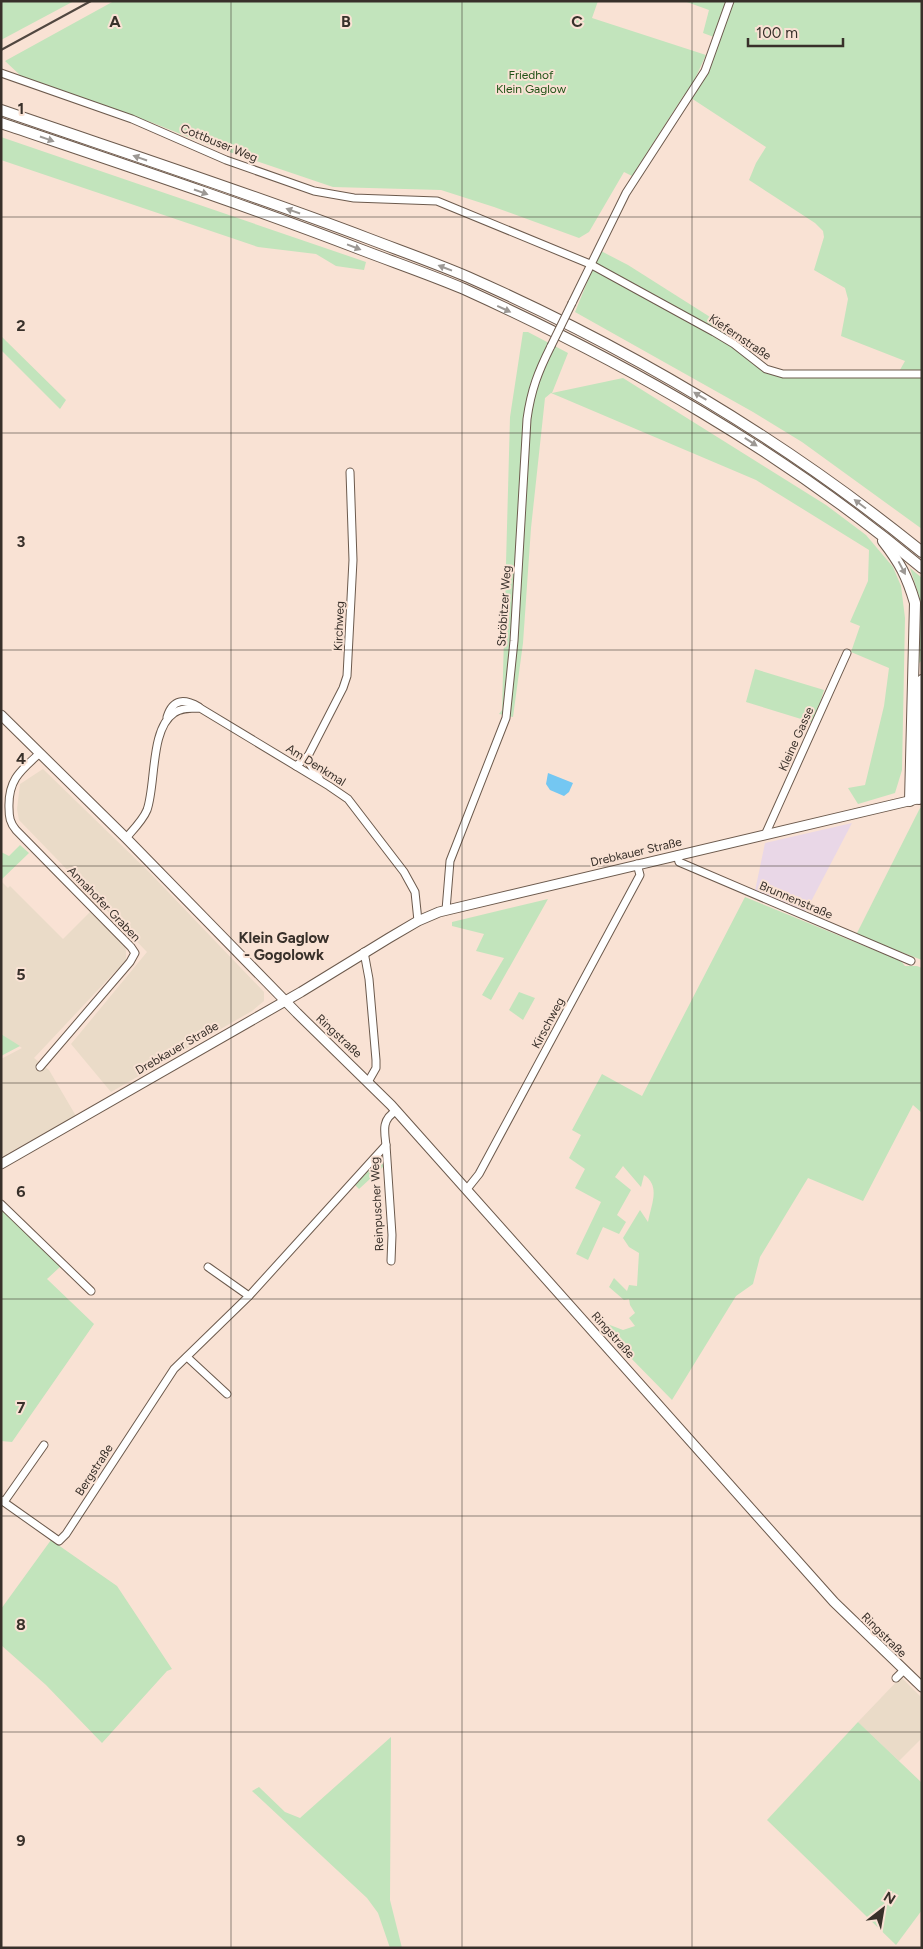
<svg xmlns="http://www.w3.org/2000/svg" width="923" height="1949" font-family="Figtree,sans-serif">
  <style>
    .commercial { fill: #eadbc8 }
    .industrial { fill: #e9d7e7 }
    .green { fill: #c2e4bc }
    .water { fill: #74c7f2 }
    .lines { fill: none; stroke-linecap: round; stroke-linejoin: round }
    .minor-casing { stroke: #6c5a4d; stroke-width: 9 }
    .major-casing { stroke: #6c5a4d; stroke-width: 11 }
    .highway-casing { stroke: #6c5a4d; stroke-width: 12 }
    .minor { stroke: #fff; stroke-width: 7 }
    .major { stroke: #fff; stroke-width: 9 }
    .highway { stroke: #fff; stroke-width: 10 }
    .rail { stroke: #514740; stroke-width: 2 }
    .minor-bridge-casing { stroke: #6c5a4d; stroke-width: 9; stroke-linecap: butt }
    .minor-bridge { stroke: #fff; stroke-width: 7 }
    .oneway { fill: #9c9894 }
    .grid { fill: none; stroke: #38302a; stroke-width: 1; stroke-opacity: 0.55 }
    .labels { text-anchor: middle; stroke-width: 4; stroke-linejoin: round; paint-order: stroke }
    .park-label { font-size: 12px; fill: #205216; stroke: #f9e2d4 }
    .street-label { font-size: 12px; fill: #38302a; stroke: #f9e2d4 }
    .quarter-label { font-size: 15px; font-weight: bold; fill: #38302a; stroke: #f9e2d4 }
    .grid-label { font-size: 16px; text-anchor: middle; font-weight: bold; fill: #38302a; stroke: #f9e2d4; stroke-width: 4; stroke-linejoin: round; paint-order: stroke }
  </style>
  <rect width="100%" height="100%" fill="#f9e2d4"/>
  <g class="commercial">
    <polygon points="43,769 149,872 264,992 264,1001 252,1011 111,1092 71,1044 147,952 19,820 17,809 20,784"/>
    <polygon points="1,881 8,888 10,886 63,939 92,910 124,943 126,951 126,960 34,1058 49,1070 76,1116 1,1157 1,1059 22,1048 1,1034"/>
    <polygon points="901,1677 922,1698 922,1738 899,1761 858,1722"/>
  </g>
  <polygon class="industrial" points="852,823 805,913 755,891 765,843"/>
  <g class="green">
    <polygon points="1,1 74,1 1,40"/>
    <polygon points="114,1 598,1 592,18 706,55 687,96 684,95 632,176 624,172 589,232 579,238 494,207 441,190 333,187 203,143 153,123 21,76 5,61"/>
    <polygon points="684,1 727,1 714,37 703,33 709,10"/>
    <polygon points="733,1 922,1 922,529 802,442 753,412 575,312 593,268 714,333 783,376 896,377 905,361 841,336 848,299 845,288 814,270 824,237 823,231 815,223 749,180 756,163 766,147 691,98"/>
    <polygon points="1,137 366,262 364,270 336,266 316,254 258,247 1,160"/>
    <polygon points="601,251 628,265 729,329 729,339 594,265"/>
    <polygon points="523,332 528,332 568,353 552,393 623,378 826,505 866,535 893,567 901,586 905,618 902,770 895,793 858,804 848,788 865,785 884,706 889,668 851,652 860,626 850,622 868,581 869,550 756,480 551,393 545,398 531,528 523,643 513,717 499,714 502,710 510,417"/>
    <polygon points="1,336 66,400 60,409 1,350"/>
    <polygon points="910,568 922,578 922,660 919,663 919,596"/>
    <polygon points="755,669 824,690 814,723 746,702"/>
    <polygon points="920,808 922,808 922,960 856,935"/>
    <polygon points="20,845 29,853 1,880 1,852 9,856"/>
    <path d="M 745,897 L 901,961 L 905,966 L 917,966 L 922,968 L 922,1113 L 913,1105 L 863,1201 L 808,1178 L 760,1257 L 753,1284 L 736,1296 L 672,1400 L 624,1351 L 602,1322 L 623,1330 L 635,1326 L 629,1318 L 635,1313 L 630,1305 L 629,1299 L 624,1300 L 609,1287 L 614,1278 L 627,1291 L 629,1285 L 637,1286 L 639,1253 L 629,1247 L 623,1238 L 640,1210 L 648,1222 C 651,1205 661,1186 644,1175 L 641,1187 L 623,1166 L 615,1177 L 631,1190 L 617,1215 L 626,1222 L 619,1234 L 603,1227 L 588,1260 L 576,1254 L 601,1202 L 575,1188 L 585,1169 L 569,1158 L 581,1135 L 572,1130 L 602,1074 L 642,1096 Z"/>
    <polygon points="548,899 491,1000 482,995 504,958 476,951 484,934 452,926 452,922"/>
    <polygon points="519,992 535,998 523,1020 509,1010"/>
    <polygon points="1,1034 20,1046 1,1056"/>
    <polygon points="378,1156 384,1166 359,1189 353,1183"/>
    <polygon points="2,1210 61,1266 47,1279 94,1324 12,1442 1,1441"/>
    <polygon points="51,1540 117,1586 172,1669 167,1671 102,1743 46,1685 1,1645 1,1609"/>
    <polygon points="858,1722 922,1783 922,1910 896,1945 767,1820"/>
    <polygon points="391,1737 390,1900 402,1948 390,1948 378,1913 367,1898 252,1791 259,1787 285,1812 300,1818"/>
  </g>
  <polygon class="water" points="548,773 573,783 569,792 564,796 550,790 546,784"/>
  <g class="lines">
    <g class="minor-casing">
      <g id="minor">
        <polyline points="1,73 132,119 226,160 314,191 354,198 437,201 590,264 714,332 734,344 766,369 783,374 922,374"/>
        <polyline points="572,303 626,193 705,71 730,1"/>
        <path d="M 167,717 C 173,698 185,699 199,707"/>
        <path d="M 40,753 C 20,771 8,780 9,808 C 9,817 10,823 16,830 L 131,947 L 135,953 L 130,962 L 40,1067"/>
        <polyline points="308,756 309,763 319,778"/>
        <polyline points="296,766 308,756 343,688 347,676 353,560 350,472"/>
        <polyline points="765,835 847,653"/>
        <path d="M 126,838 C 133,830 143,820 147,810 C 156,785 150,729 174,713 C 181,708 191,708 200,708 L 329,786 L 348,799 L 404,872 L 415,892 L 418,921"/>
        <polyline points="677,855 679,862 911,961"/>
        <path d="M 446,910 L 450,861 L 506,718 L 514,641 L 527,419 C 531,390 538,372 551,346"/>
        <polyline points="364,952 369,979 376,1060 376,1068 368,1082"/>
        <polyline points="386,1145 392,1235 391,1261"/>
        <polyline points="467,1189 479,1174 640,875 637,864"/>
        <polyline points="1,1204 91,1291"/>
        <polyline points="208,1267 249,1296"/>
        <polyline points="187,1357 227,1394"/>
        <path d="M 1,1500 L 59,1541 L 66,1534 L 174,1369 L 249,1296 L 386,1145 C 384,1130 382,1119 396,1111"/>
        <polyline points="4,1502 44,1445"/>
        <polyline points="896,1678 903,1671"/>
      </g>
    </g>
    <g class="major-casing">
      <g id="major">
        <polyline points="1,715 126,838 297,1013 391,1105 834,1602 922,1687"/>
        <polyline points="1,1164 301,992 389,938 418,921 439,912 917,799"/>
      </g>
    </g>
    <g class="highway-casing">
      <g id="highway">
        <path d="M 1,110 C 123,152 246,192 367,238 C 401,251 435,263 468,277 C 631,349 784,440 922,552"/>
        <path d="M 1,123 C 122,164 243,204 362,250 C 396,263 431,275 464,289 C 629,364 782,451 922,568"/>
        <path d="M 883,541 C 900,563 907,576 915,603 L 910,801"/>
        <polyline points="919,799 920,692 922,680"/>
      </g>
    </g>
    <use href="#minor" class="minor"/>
    <use href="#major" class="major"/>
    <use href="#highway" class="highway"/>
    <polyline class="rail" points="1,50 91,1"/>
    <g class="minor-bridge-casing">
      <polyline id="minor-bridge" points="551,346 572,303"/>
    </g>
    <use href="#minor-bridge" class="minor-bridge"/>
  </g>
  <defs><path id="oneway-solid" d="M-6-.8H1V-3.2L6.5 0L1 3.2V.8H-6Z" transform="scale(1.25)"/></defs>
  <g class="oneway">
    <use href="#oneway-solid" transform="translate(47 139) rotate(19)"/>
    <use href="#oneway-solid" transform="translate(140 158) rotate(-161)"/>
    <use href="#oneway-solid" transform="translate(201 192) rotate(19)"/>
    <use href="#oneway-solid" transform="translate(293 211) rotate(-161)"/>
    <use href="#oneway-solid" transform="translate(354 247) rotate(21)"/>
    <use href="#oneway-solid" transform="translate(445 268) rotate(-159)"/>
    <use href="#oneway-solid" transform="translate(504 309) rotate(25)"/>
    <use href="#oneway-solid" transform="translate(700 396) rotate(-149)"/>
    <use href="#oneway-solid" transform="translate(751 442) rotate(33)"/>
    <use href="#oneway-solid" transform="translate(860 504) rotate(-143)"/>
    <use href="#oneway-solid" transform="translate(902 568) rotate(62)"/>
  </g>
  <path class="grid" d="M 231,1 L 231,1948M 462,1 L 462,1948M 692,1 L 692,1948M 1,217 L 922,217M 1,433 L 922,433M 1,650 L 922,650M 1,866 L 922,866M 1,1083 L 922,1083M 1,1299 L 922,1299M 1,1516 L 922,1516M 1,1732 L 922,1732"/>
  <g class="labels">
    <g class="park-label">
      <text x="531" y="79">Friedhof<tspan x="531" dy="14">Klein Gaglow</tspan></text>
    </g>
    <g class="street-label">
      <text transform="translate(219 143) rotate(22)" y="4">Cottbuser Weg</text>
      <text transform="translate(740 337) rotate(34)" y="4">Kiefernstraße</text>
      <text transform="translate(504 606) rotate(-86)" y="4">Ströbitzer Weg</text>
      <text transform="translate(339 626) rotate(-88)" y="4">Kirchweg</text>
      <text transform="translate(796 739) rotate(-66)" y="4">Kleine Gasse</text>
      <text transform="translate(316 765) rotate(32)" y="4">Am Denkmal</text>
      <text transform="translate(636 852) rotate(-13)" y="4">Drebkauer Straße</text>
      <text transform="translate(796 900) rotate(23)" y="4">Brunnenstraße</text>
      <text transform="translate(104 904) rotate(46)" y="4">Annahofer Graben</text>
      <text transform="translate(548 1023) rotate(-62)" y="4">Kirschweg</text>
      <text transform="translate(339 1036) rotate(43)" y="4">Ringstraße</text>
      <text transform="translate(177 1048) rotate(-30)" y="4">Drebkauer Straße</text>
      <text transform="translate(377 1204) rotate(-93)" y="4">Reinpuscher Weg</text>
      <text transform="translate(613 1335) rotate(48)" y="4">Ringstraße</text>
      <text transform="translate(94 1470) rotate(-57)" y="4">Bergstraße</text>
      <text transform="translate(884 1635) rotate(45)" y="4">Ringstraße</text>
    </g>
    <g class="quarter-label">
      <text x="284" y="943">Klein Gaglow<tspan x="284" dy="17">- Gogolowk</tspan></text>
    </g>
  </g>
  <g class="grid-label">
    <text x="115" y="27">A</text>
    <text x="346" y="27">B</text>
    <text x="577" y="27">C</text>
    <text x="21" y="114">1</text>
    <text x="21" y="331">2</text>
    <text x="21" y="547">3</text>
    <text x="21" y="764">4</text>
    <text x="21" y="980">5</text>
    <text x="21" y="1197">6</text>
    <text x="21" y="1413">7</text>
    <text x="21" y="1630">8</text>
    <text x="21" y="1846">9</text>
  </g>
  <rect width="923" height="1949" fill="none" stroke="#38302a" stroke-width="5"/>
  <g transform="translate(883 1909) rotate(31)" stroke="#f9e2d4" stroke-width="4" paint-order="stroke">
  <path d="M0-4L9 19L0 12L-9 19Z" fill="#38302a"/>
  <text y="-8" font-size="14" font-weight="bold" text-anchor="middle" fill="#38302a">N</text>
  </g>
  <path d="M748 38v8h95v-8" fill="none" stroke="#38302a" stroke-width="2.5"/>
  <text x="756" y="38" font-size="15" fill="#38302a" stroke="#f9e2d4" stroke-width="4" paint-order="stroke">100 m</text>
</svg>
